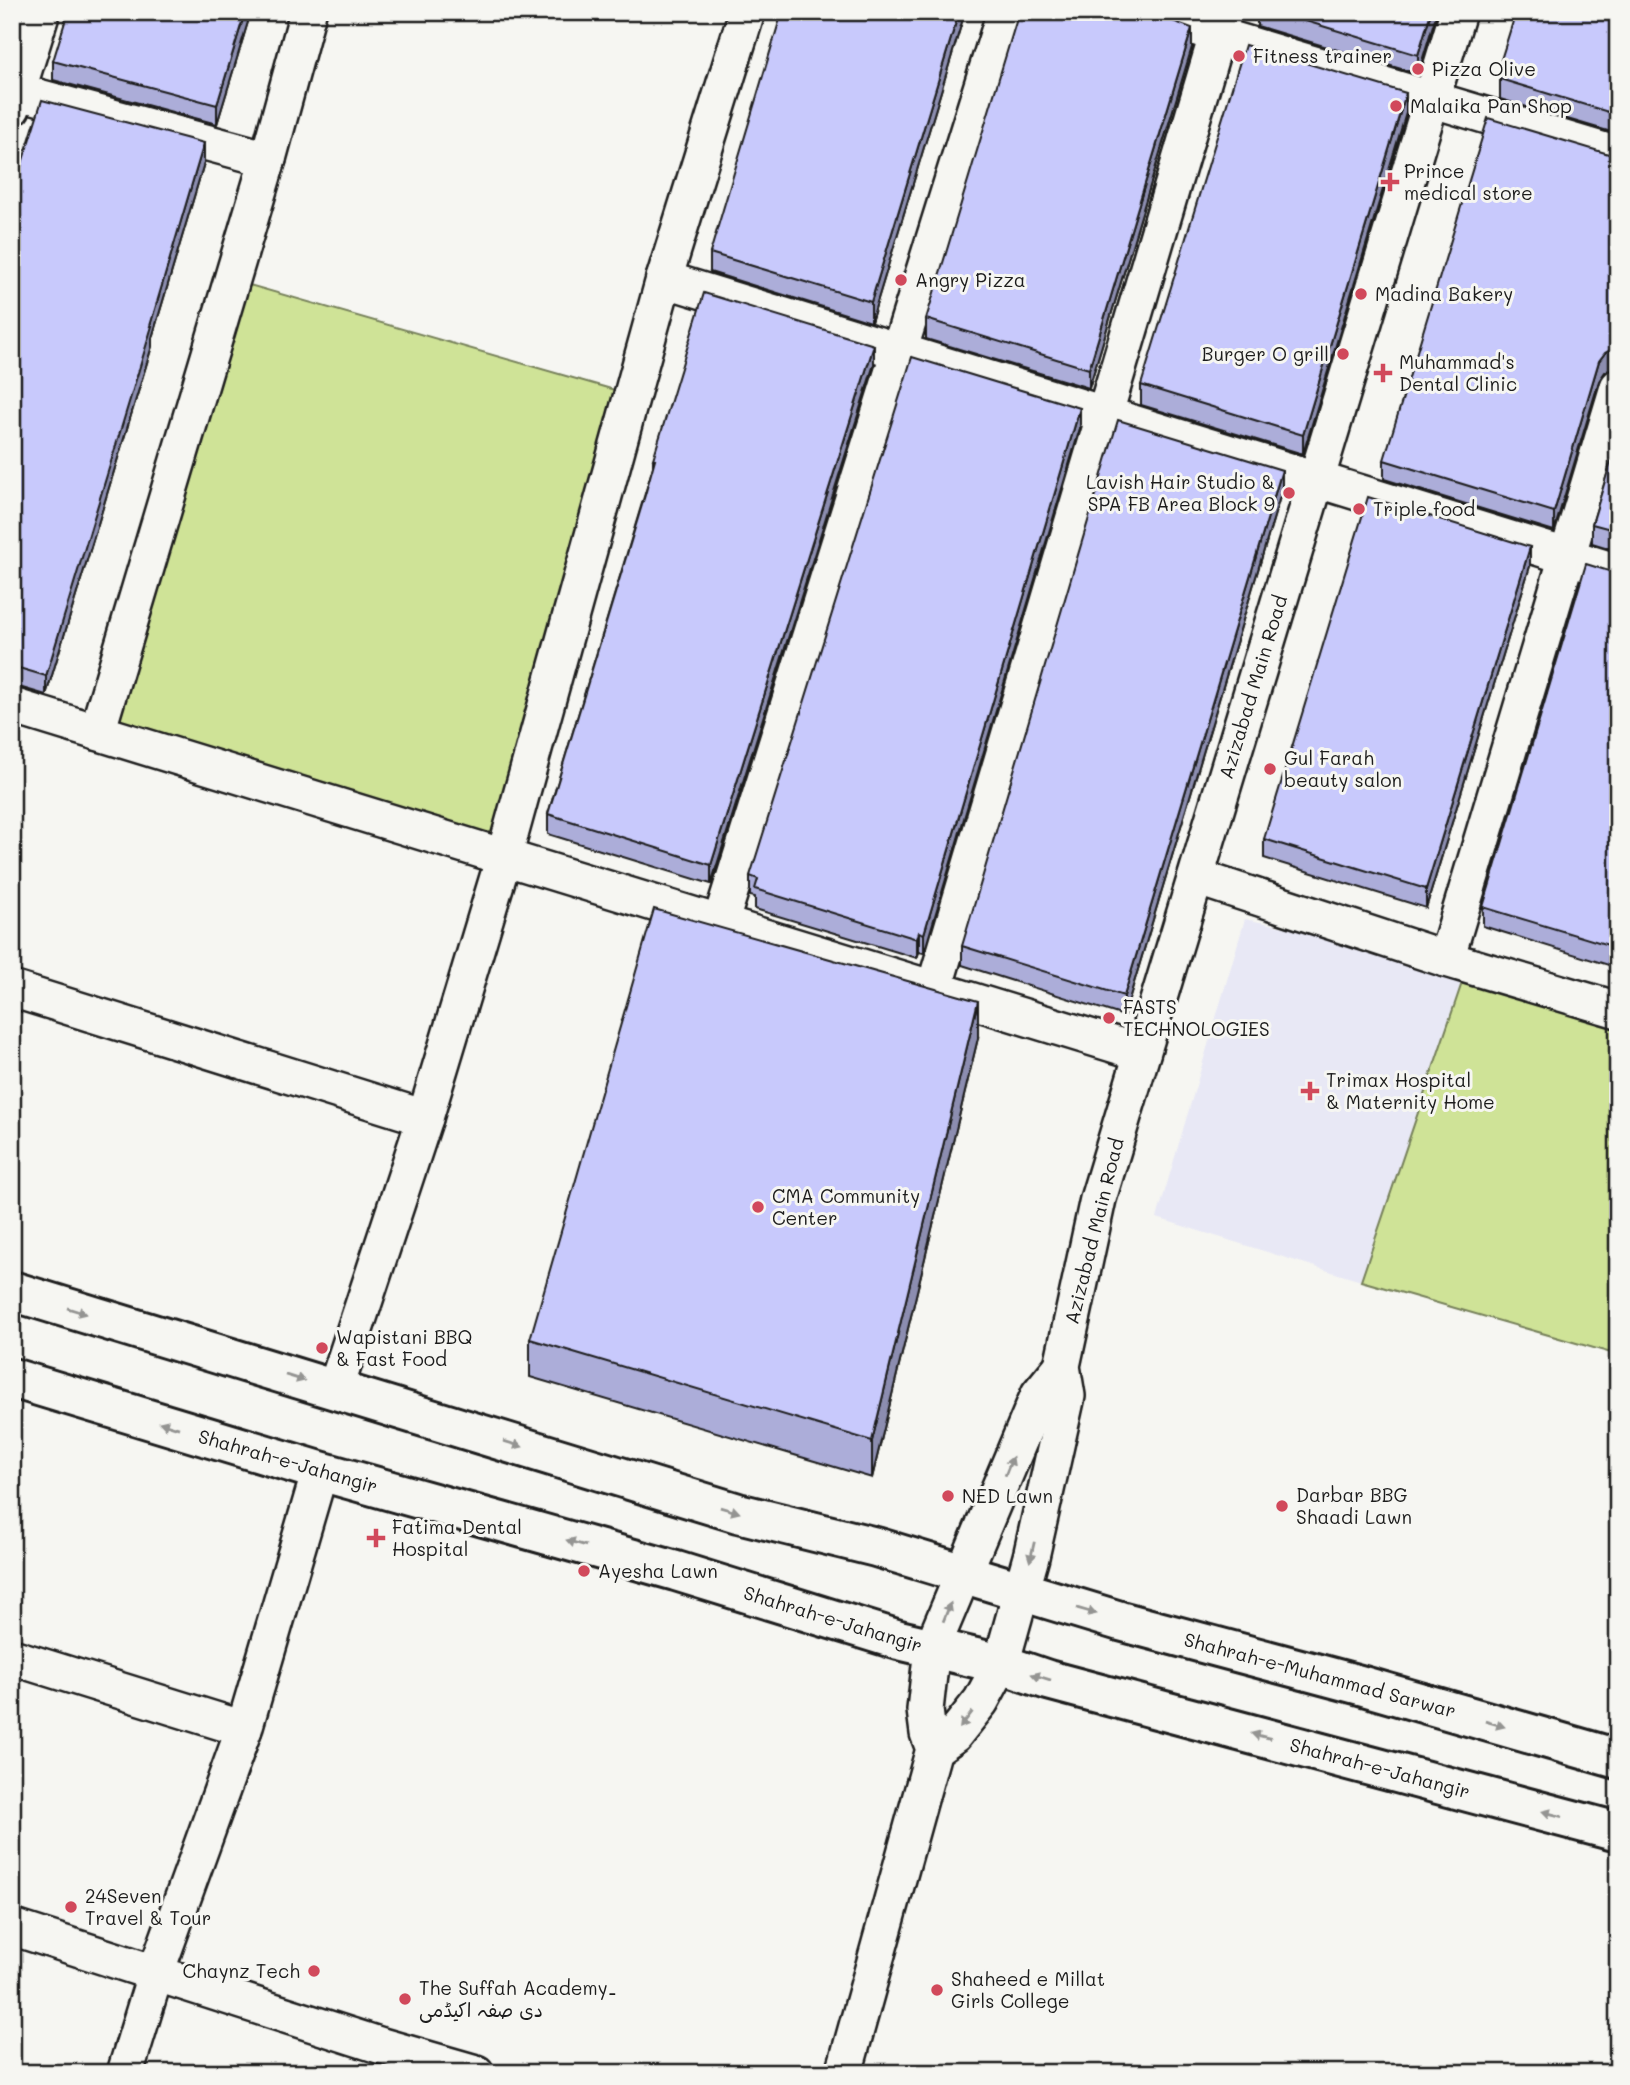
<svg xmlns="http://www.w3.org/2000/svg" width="1630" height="2085" font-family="Mali,'Playpen Sans Arabic',sans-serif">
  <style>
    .built { fill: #e8e8f5 }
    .green { fill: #cfe397; stroke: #76805a; stroke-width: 2 }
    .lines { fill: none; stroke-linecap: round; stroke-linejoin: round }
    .minor-casing { stroke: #1c1c1c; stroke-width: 40 }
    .major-casing { stroke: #1c1c1c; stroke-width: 44 }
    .minor { stroke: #f6f6f2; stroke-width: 35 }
    .major { stroke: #f6f6f2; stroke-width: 38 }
    .wall { fill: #acadd9; stroke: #1c1c1c; stroke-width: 2 }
    .shaded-wall { fill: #8c8db0; stroke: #1c1c1c; stroke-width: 2 }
    .building { fill: #c8c9fc; stroke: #1c1c1c; stroke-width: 2 }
    .oneway { fill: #949492 }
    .poi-dot { fill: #d1495b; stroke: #f6f6f2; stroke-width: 2.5 }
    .labels { text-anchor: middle; stroke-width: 6; stroke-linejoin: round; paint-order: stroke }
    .poi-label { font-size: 19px; fill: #1c1c1c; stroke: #f6f6f2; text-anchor: start }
    .street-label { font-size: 19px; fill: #1c1c1c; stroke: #f6f6f2 }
  </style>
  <rect width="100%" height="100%" fill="#f6f6f2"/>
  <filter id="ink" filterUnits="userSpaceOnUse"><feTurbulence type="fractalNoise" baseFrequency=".0143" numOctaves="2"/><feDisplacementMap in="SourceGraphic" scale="14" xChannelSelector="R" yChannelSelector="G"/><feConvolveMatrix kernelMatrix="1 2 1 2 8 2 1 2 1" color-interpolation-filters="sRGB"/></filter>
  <g filter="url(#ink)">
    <polygon class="built" points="1245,919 1468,965 1361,1281 1157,1218"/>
    <g class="green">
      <polygon points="232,280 632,395 504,857 97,732"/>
      <polygon points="1468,965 1618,1010 1618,1355 1361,1281"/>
    </g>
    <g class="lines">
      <g class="minor-casing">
        <g id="minor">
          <polyline points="1153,12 1217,35 1618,155"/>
          <polyline points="12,90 268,159"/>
          <polyline points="12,108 42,12"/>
          <polyline points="664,279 1618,572"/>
          <polyline points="12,706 1142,1053"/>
          <polyline points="97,732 268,159 308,12"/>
          <polyline points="1196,877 1446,959 1618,1010"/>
          <polyline points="720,924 1005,12"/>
          <polyline points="1446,959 1618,387"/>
          <polyline points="12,989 425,1118"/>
          <polyline points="934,989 1224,12"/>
          <polyline points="335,1390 425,1118 504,857 664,279 747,12"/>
          <polyline points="12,1657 244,1729"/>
          <polyline points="934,1749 954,1735 981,1701 1001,1664 1031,1557 1067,1396 1062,1366 1098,1199 1458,12"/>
          <polyline points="12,1927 382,2046 476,2073"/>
          <polyline points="125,2073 156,1972 244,1729 320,1471"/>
          <polyline points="844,2073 934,1749 928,1733 925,1710 932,1648 1039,1394 1062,1366"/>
        </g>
      </g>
      <g class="major-casing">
        <g id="major">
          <polyline points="12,1291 738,1513 876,1547 1120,1621 1360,1685 1618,1759"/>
          <polyline points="12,1378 320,1471 676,1571 899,1640 1001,1664 1048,1680 1618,1832"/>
        </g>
      </g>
      <use href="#minor" class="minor"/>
      <use href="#major" class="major"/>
    </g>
    <g class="wall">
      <polygon points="251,12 217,124 53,80 53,61"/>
      <polygon points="965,12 871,322 710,272 710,253"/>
      <polygon points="1257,12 1437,12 1418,74 1257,26"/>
      <polygon points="1618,12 1618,134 1500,99 1500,63"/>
      <polygon points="1192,47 1089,388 926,339 926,319"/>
      <polygon points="1406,113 1303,454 1141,405 1141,385"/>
      <polygon points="1612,155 1618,155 1618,368 1614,367 1605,372 1599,381 1554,531 1384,479 1384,460"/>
      <polygon points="204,163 152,338 152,346 46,695 12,685 12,195"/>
      <polygon points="874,364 711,884 548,834 548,814 653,467 653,459"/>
      <polygon points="1080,428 924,953 919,952 917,958 755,909 755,897 750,896 750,876"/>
      <polygon points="1618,438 1618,551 1592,543 1592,524"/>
      <polygon points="1282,490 1124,1016 962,965 962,946"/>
      <polygon points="1530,566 1426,908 1264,858 1264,839"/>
      <polygon points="1612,572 1618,572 1618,968 1483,926 1483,907"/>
      <polygon points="978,1038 872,1478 530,1377 530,1339"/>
    </g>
    <g class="shaded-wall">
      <polygon points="245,12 251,12 217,124 217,105"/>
      <polygon points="959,12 965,12 871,322 871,302"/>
      <polygon points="1431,12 1437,12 1418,74 1418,55"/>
      <polygon points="1192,28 1192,47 1089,388 1089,369"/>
      <polygon points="1406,93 1406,113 1303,454 1303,435"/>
      <polygon points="204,143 204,163 152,338 152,346 46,695 46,676"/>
      <polygon points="874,345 874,364 711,884 711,865"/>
      <polygon points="1614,348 1614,367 1605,372 1599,381 1554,531 1554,512 1599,361 1605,353"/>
      <polygon points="1080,408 1080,428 924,953 924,934"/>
      <polygon points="1282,470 1282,490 1124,1016 1124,996"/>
      <polygon points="1530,547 1530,566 1426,908 1426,889"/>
      <polygon points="919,932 919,952 917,958 917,939"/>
      <polygon points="978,1001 978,1038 872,1478 872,1441"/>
    </g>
    <g class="building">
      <polygon points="68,12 245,12 217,105 53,61"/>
      <polygon points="782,12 959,12 871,302 710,253"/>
      <polygon points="1019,12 1148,12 1192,28 1089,369 926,319"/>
      <polygon points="1276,12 1431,12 1418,55"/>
      <polygon points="1516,12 1618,12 1618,115 1500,79 1504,65 1500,63"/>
      <polygon points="1245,45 1406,93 1303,435 1141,385"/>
      <polygon points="42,100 204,143 150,326 152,326 141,363 46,676 12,666 12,195"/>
      <polygon points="1488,118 1612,155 1618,155 1618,348 1614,348 1605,353 1599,361 1554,512 1384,460"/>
      <polygon points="704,293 874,345 711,865 548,814 645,495 655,459 653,459"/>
      <polygon points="912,357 1080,408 924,934 919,932 917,939 755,889 758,879 750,876"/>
      <polygon points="1118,420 1282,470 1124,996 962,946"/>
      <polygon points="1618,438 1618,531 1592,524"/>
      <polygon points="1368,497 1530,547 1426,889 1264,839"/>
      <polygon points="1586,564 1612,572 1618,572 1618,948 1483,907"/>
      <polygon points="654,909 978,1001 872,1441 530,1339"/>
    </g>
    <defs><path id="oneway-solid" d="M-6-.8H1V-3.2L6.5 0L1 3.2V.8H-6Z" transform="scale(1.75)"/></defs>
    <g class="oneway">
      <use href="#oneway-solid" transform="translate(77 1311) rotate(17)"/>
      <use href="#oneway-solid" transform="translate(295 1378) rotate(17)"/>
      <use href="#oneway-solid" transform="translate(169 1425) rotate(-163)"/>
      <use href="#oneway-solid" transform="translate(513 1444) rotate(17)"/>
      <use href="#oneway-solid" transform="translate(1009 1466) rotate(-68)"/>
      <use href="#oneway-solid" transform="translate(730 1510) rotate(16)"/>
      <use href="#oneway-solid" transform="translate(576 1543) rotate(-164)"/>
      <use href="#oneway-solid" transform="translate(1032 1552) rotate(103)"/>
      <use href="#oneway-solid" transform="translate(1087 1611) rotate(16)"/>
      <use href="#oneway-solid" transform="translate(947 1612) rotate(-68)"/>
      <use href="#oneway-solid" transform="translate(1041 1677) rotate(-163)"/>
      <use href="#oneway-solid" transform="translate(966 1720) rotate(128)"/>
      <use href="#oneway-solid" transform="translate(1495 1724) rotate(16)"/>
      <use href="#oneway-solid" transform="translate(1261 1736) rotate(-165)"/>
      <use href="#oneway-solid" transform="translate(1552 1814) rotate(-165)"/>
    </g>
  </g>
  <g class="poi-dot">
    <circle cx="1239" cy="56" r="7"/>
    <circle cx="1418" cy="69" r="7"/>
    <circle cx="1396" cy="106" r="7"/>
    <path d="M1386.5 171.5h7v7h7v7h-7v7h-7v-7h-7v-7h7z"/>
    <circle cx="901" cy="280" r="7"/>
    <circle cx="1361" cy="294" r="7"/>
    <circle cx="1343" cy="354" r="7"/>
    <path d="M1379.5 362.5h7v7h7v7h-7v7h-7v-7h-7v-7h7z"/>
    <circle cx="1289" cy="493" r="7"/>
    <circle cx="1359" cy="509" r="7"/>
    <circle cx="1270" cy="769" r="7"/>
    <circle cx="1109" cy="1018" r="7"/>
    <path d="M1306.5 1080.5h7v7h7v7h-7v7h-7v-7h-7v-7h7z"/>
    <circle cx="758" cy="1207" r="7"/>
    <circle cx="322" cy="1348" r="7"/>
    <circle cx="948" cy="1496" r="7"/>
    <circle cx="1282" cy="1506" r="7"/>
    <path d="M372.5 1527.5h7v7h7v7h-7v7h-7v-7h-7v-7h7z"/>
    <circle cx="584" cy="1571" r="7"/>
    <circle cx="71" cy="1907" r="7"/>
    <circle cx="314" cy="1971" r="7"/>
    <circle cx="937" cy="1990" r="7"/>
    <circle cx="405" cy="1999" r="7"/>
  </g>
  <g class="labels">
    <g class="poi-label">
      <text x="1253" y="63">Fitness trainer</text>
      <text x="1432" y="76">Pizza Olive</text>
      <text x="1410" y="113">Malaika Pan Shop</text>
      <text x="1404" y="178">Prince<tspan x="1404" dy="22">medical store</tspan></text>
      <text x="915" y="287">Angry Pizza</text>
      <text x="1375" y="301">Madina Bakery</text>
      <text x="1329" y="361" text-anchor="end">Burger O grill</text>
      <text x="1399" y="369">Muhammad's<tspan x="1399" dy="22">Dental Clinic</tspan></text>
      <text x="1275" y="489" text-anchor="end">Lavish Hair Studio &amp;<tspan x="1275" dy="22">SPA FB Area Block 9</tspan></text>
      <text x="1373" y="516">Triple food</text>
      <text x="1284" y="765">Gul Farah<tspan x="1284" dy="22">beauty salon</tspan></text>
      <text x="1123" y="1014">FASTS<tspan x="1123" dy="22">TECHNOLOGIES</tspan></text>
      <text x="1326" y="1087">Trimax Hospital<tspan x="1326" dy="22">&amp; Maternity Home</tspan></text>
      <text x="772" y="1203">CMA Community<tspan x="772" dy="22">Center</tspan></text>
      <text x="336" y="1344">Wapistani BBQ<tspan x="336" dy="22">&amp; Fast Food</tspan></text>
      <text x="1296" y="1502">Darbar BBG<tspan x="1296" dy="22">Shaadi Lawn</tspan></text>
      <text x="962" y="1503">NED Lawn</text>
      <text x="392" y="1534">Fatima Dental<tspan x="392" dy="22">Hospital</tspan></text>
      <text x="598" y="1578">Ayesha Lawn</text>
      <text x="85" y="1903">24Seven<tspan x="85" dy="22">Travel &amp; Tour</tspan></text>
      <text x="300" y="1978" text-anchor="end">Chaynz Tech</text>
      <text x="951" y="1986">Shaheed e Millat<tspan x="951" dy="22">Girls College</tspan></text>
      <text x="419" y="1995">The Suffah Academy۔<tspan x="419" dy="22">دی صفہ اکیڈمی</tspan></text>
    </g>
    <g class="street-label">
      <text transform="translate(1253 687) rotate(-73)" y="7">Azizabad Main Road</text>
      <text transform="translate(1094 1231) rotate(-76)" y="7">Azizabad Main Road</text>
      <text transform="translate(288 1461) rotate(16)" y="7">Shahrah-e-Jahangir</text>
      <text transform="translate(833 1619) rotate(17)" y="7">Shahrah-e-Jahangir</text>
      <text transform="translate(1320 1675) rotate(15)" y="7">Shahrah-e-Muhammad Sarwar</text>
      <text transform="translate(1380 1768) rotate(15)" y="7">Shahrah-e-Jahangir</text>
    </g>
  </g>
  <rect width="1630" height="2085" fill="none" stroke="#f6f6f2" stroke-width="42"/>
  <rect x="21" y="21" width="1588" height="2043" fill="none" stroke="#1c1c1c" stroke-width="2.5" filter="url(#ink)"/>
</svg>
